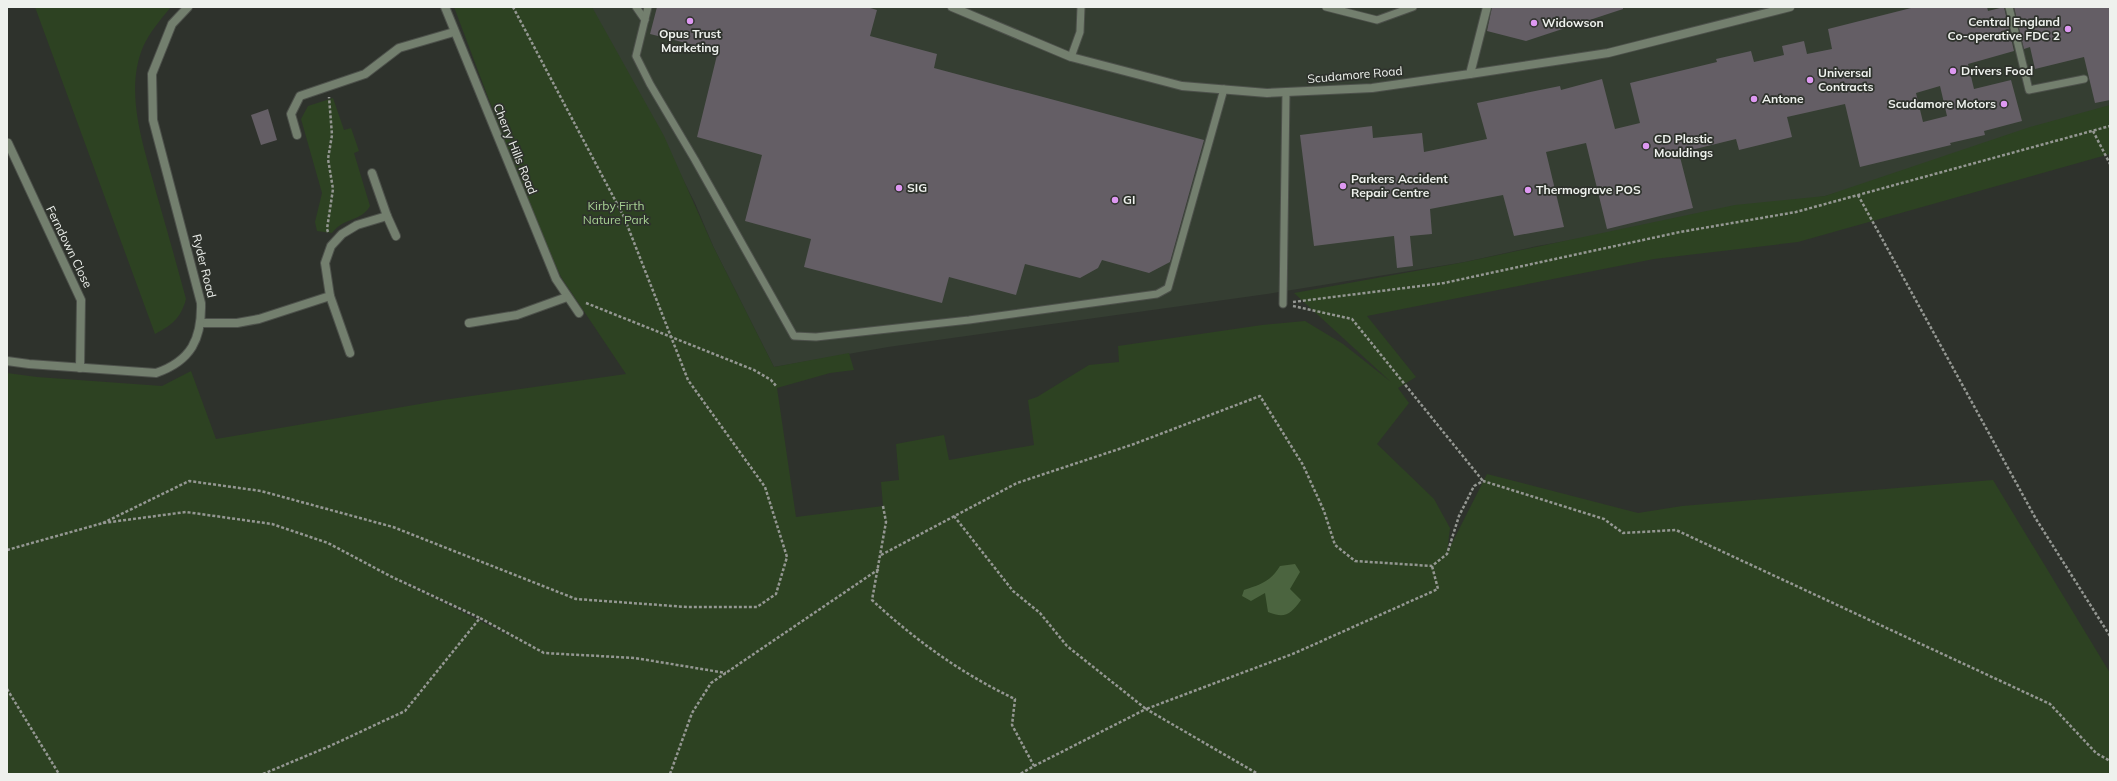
<svg xmlns="http://www.w3.org/2000/svg" width="2117" height="781" font-family="Mulish,sans-serif">
  <style>
    .built { fill: #353e32 }
    .green { fill: #2d4222; fill-rule: evenodd }
    .water { fill: #4b643f }
    .building { fill: #645e65; fill-rule: evenodd }
    .lines { fill: none; stroke-linecap: round; stroke-linejoin: round }
    .service-casing { stroke: #4d514b; stroke-width: 9 }
    .minor-casing { stroke: #4d514b; stroke-width: 10 }
    .tertiary-casing { stroke: #4d514b; stroke-width: 10 }
    .path { stroke: #949792; stroke-width: 2.5; stroke-dasharray: 3 2; stroke-linecap: butt }
    .service { stroke: #737f6e; stroke-width: 7 }
    .minor { stroke: #737f6e; stroke-width: 8 }
    .tertiary { stroke: #737f6e; stroke-width: 8 }
    .poi-dot { fill: #de98f2; stroke: #2e322c; stroke-width: 1.5 }
    .labels { text-anchor: middle; stroke-width: 3.5; stroke-linejoin: round; paint-order: stroke }
    .poi-label { font-size: 12px; font-weight: bold; fill: #eef1ed; stroke: #2e322c; text-anchor: start }
    .street-label { font-size: 12px; fill: #eef1ed; stroke: #2e322c }
    .park-label { font-size: 12px; fill: #a6d092; stroke: #2e322c }
  </style>
  <rect width="100%" height="100%" fill="#2e322c"/>
  <polygon class="built" points="591,7 2110,7 2110,114 1825,196 1537,246 1465,262 1267,294 888,347 774,367 713,246 695,203 641,97"/>
  <g class="green">
    <path d="M 35,7 L 171,7 C 161,19 149,33 143,47 C 123,95 146,152 158,199 C 168,233 177,266 186,299 C 181,318 172,325 155,334 Z"/>
    <path d="M 454,7 L 592,7 L 664,136 L 713,246 L 774,367 L 849,353 L 854,370 L 830,373 L 777,388 L 796,517 L 883,506 L 881,482 L 899,480 L 896,444 L 944,435 L 949,460 L 1034,445 L 1028,400 L 1037,397 L 1089,365 L 1119,362 L 1118,346 L 1262,325 L 1305,321 L 1343,344 L 1391,382 L 1294,293 L 1465,262 L 1735,205 L 1825,196 L 2030,127 L 2110,105 L 2110,154 L 1798,242 L 1654,259 L 1367,316 L 1416,377 L 1398,388 L 1409,403 L 1377,444 L 1434,499 L 1450,528 L 1447,553 L 1487,474 L 1638,513 L 1682,506 L 1993,480 L 2110,673 L 2110,774 L 7,774 L 7,373 L 37,377 L 162,386 L 191,371 L 216,439 L 443,400 L 626,374 L 561,277 L 532,214 ZM 401,580 L 480,618 L 524,643 L 401,581 Z"/>
    <path d="M 333,98 L 344,130 L 351,128 L 359,151 L 354,153 L 370,206 C 360,223 345,216 332,233 L 317,231 L 315,222 L 322,193 L 301,119 L 308,106 Z"/>
  </g>
  <path class="water" d="M 1295,564 L 1300,572 L 1290,589 L 1301,600 C 1291,614 1285,619 1268,612 L 1265,593 L 1251,601 L 1242,596 L 1244,590 C 1261,584 1270,582 1280,566 Z"/>
  <g class="building">
    <polygon points="657,7 867,7 877,10 870,36 937,54 934,68 1204,140 1170,262 1149,273 1102,260 1098,268 1080,278 1025,264 1016,295 949,277 942,303 804,267 811,239 745,221 762,155 697,137 718,51 650,34"/>
    <polygon points="1492,7 1623,7 1623,9 1526,41 1487,31"/>
    <path d="M 1915,7 L 1987,7 L 1988,11 L 2004,7 L 2014,51 L 1968,64 L 1974,89 L 2011,80 L 2022,121 L 1984,131 L 1985,135 L 1950,143 L 1951,145 L 1860,167 L 1845,104 L 1787,117 L 1792,137 L 1739,150 L 1736,139 L 1679,153 L 1693,208 L 1607,229 L 1586,143 L 1546,152 L 1564,227 L 1514,236 L 1503,195 L 1430,209 L 1432,234 L 1410,236 L 1413,266 L 1397,268 L 1394,236 L 1314,246 L 1300,135 L 1372,126 L 1373,138 L 1422,133 L 1424,152 L 1487,139 L 1477,103 L 1560,86 L 1561,90 L 1602,79 L 1615,129 L 1640,123 L 1630,83 L 1717,62 L 1716,59 L 1751,51 L 1754,62 L 1784,55 L 1782,46 L 1804,41 L 1807,54 L 1832,49 L 1828,29 ZM 1940,86 L 1947,116 L 1923,122 L 1916,93 Z"/>
    <polygon points="2014,7 2110,7 2110,100 2095,103 2084,57 2035,69 2030,47 2024,49"/>
    <polygon points="268,109 277,140 261,145 251,115"/>
  </g>
  <g class="lines">
    <g class="service-casing">
      <g id="service">
        <polyline points="636,7 645,20"/>
        <polyline points="648,7 636,56 650,84 695,160 794,336 816,337 969,320 1157,294 1168,288 1224,89"/>
        <polyline points="1326,7 1377,20 1413,7"/>
        <polyline points="2009,7 2029,90 2084,79"/>
        <polyline points="1071,57 1080,32 1081,7"/>
        <polyline points="1283,304 1286,92"/>
      </g>
    </g>
    <g class="minor-casing">
      <g id="minor">
        <polyline points="445,7 556,279 579,313"/>
        <polyline points="1470,74 1608,53 1790,7"/>
        <polyline points="297,135 291,114 300,96 365,74 399,48 454,32"/>
        <polyline points="8,143 81,300 80,368"/>
        <polyline points="387,216 396,236"/>
        <polyline points="330,296 350,353"/>
        <polyline points="202,323 237,323 259,319 330,296 325,263 331,246 342,234 357,225 387,216 372,173"/>
        <polyline points="469,323 517,315 567,297"/>
        <path d="M 7,361 L 29,364 L 156,373 C 191,361 202,339 201,303 L 153,120 L 152,74 L 172,24 L 188,7"/>
      </g>
    </g>
    <g class="tertiary-casing">
      <polyline id="tertiary" points="952,7 1071,57 1182,86 1267,93 1286,92 1372,88 1470,74 1487,7"/>
    </g>
    <g class="path">
      <polyline points="2093,131 2110,164"/>
      <polyline points="1858,195 2036,519 2110,636"/>
      <polyline points="328,232 327,229 333,189 328,159 332,135 329,97"/>
      <polyline points="1293,302 1444,283 1680,232 1796,212 2110,126"/>
      <polyline points="586,303 754,370 771,380 777,387"/>
      <polyline points="1293,306 1352,319 1483,481"/>
      <path d="M 883,506 L 886,522 L 872,600 C 915,640 962,674 1015,699 L 1012,725 L 1034,766 L 1020,774"/>
      <polyline points="954,516 1013,591 1040,613 1067,646 1146,709 1295,653 1438,589 1432,566"/>
      <polyline points="103,523 189,481 261,491 393,527 576,599 687,607 757,607 776,594 787,557 765,487 688,380 624,217 513,7"/>
      <polyline points="7,550 103,523 186,512 272,524 328,543 390,576 480,618"/>
      <polyline points="881,555 1017,483 1134,444 1260,396 1303,465 1324,511 1335,545 1355,561 1432,566 1447,554 1459,516 1474,486 1483,481 1604,519 1623,533 1676,530 2050,704 2096,753 2110,761"/>
      <polyline points="7,689 59,774"/>
      <polyline points="1034,766 1146,709 1258,774"/>
      <polyline points="263,774 330,746 405,711 480,618 544,653 635,658 726,673"/>
      <polyline points="670,774 692,713 711,683 879,569"/>
    </g>
    <use href="#service" class="service"/>
    <use href="#minor" class="minor"/>
    <use href="#tertiary" class="tertiary"/>
  </g>
  <g class="poi-dot">
    <circle cx="690" cy="21" r="4"/>
    <circle cx="1534" cy="23" r="4"/>
    <circle cx="2068" cy="29" r="4"/>
    <circle cx="1953" cy="71" r="4"/>
    <circle cx="1810" cy="80" r="4"/>
    <circle cx="1754" cy="99" r="4"/>
    <circle cx="2004" cy="104" r="4"/>
    <circle cx="1646" cy="146" r="4"/>
    <circle cx="1343" cy="186" r="4"/>
    <circle cx="899" cy="188" r="4"/>
    <circle cx="1528" cy="190" r="4"/>
    <circle cx="1115" cy="200" r="4"/>
  </g>
  <g class="labels">
    <g class="poi-label">
      <text x="2060" y="26" text-anchor="end">Central England<tspan x="2060" dy="14">Co-operative FDC 2</tspan></text>
      <text x="1542" y="27">Widowson</text>
      <text x="690" y="38" text-anchor="middle">Opus Trust<tspan x="690" dy="14">Marketing</tspan></text>
      <text x="1961" y="75">Drivers Food</text>
      <text x="1818" y="77">Universal<tspan x="1818" dy="14">Contracts</tspan></text>
      <text x="1762" y="103">Antone</text>
      <text x="1996" y="108" text-anchor="end">Scudamore Motors</text>
      <text x="1654" y="143">CD Plastic<tspan x="1654" dy="14">Mouldings</tspan></text>
      <text x="1351" y="183">Parkers Accident<tspan x="1351" dy="14">Repair Centre</tspan></text>
      <text x="907" y="192">SIG</text>
      <text x="1536" y="194">Thermograve POS</text>
      <text x="1123" y="204">GI</text>
    </g>
    <g class="street-label">
      <text transform="translate(1355 75) rotate(-5)" y="4">Scudamore Road</text>
      <text transform="translate(515 149) rotate(68)" y="4">Cherry Hills Road</text>
      <text transform="translate(69 247) rotate(64)" y="4">Ferndown Close</text>
      <text transform="translate(204 266) rotate(76)" y="4">Ryder Road</text>
    </g>
    <g class="park-label">
      <text x="616" y="210">Kirby Firth<tspan x="616" dy="14">Nature Park</tspan></text>
    </g>
  </g>
  <rect width="2117" height="781" fill="none" stroke="#eef1ed" stroke-width="16"/>
</svg>
